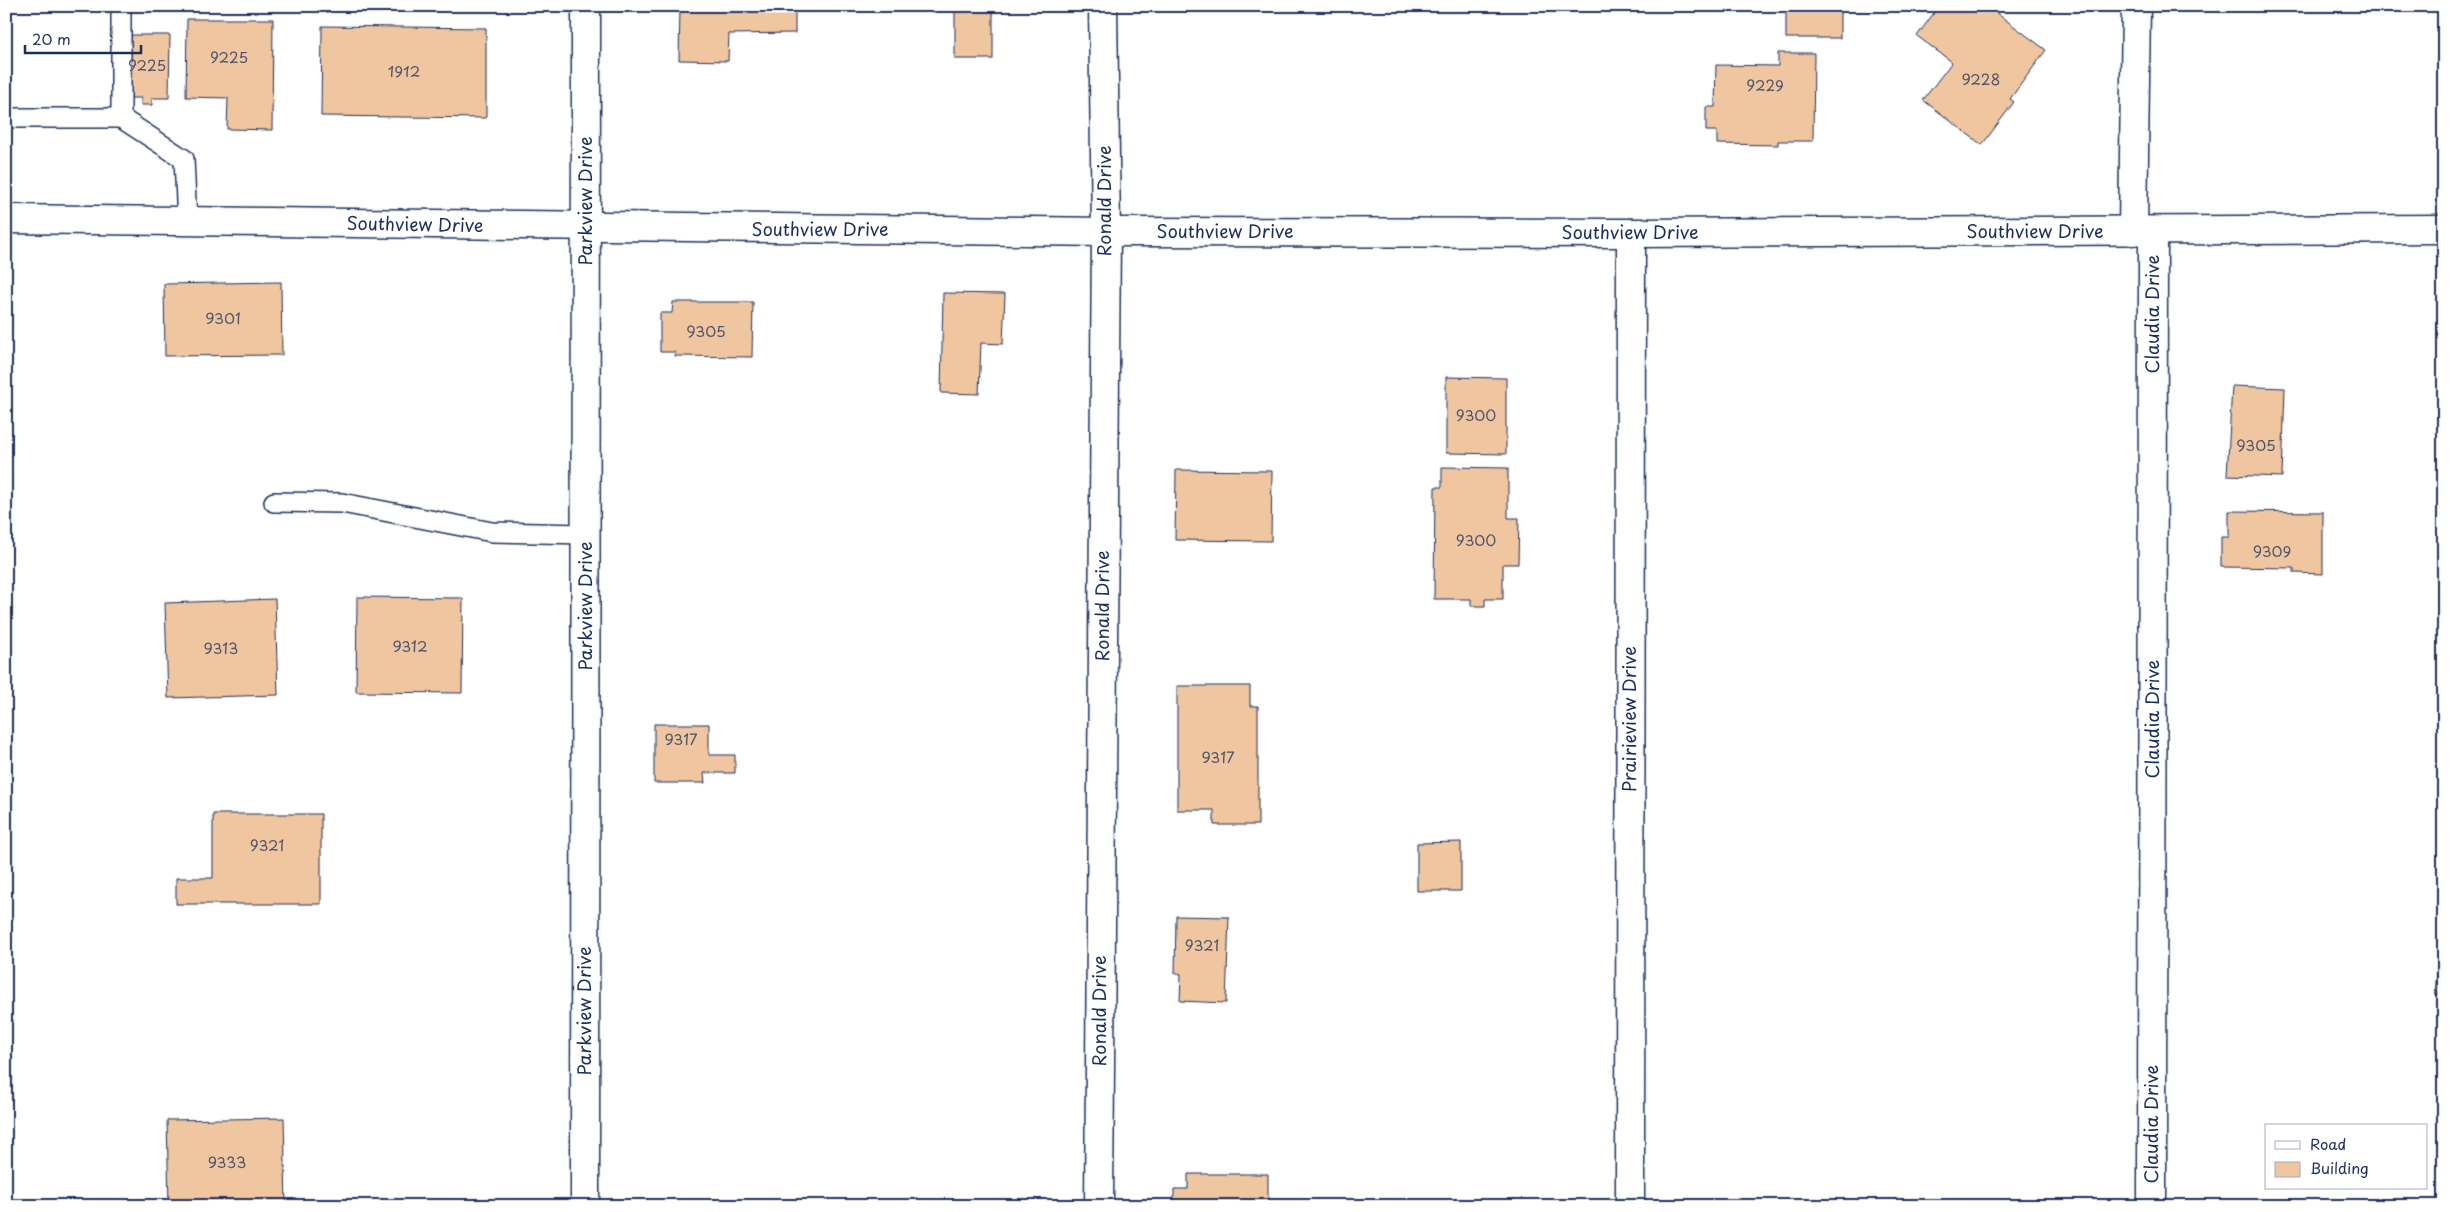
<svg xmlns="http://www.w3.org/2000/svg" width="2450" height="1212" font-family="'Playpen Sans',sans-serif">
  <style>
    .building { fill: #efc69f; stroke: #1b2f5e }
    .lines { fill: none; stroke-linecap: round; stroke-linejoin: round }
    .lane-casing { stroke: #1b2f5e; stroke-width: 22 }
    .street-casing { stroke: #1b2f5e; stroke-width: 31 }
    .lane { stroke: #fff; stroke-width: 19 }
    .street { stroke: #fff; stroke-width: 28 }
    .labels { text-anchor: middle; stroke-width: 5; stroke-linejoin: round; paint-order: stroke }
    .number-label { font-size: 15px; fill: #50556e }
    .street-label { font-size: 18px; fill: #1b2f5e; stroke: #fff }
  </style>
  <rect width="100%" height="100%" fill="#fff"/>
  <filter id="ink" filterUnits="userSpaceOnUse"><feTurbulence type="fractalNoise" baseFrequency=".02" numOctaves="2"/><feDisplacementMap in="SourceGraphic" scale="10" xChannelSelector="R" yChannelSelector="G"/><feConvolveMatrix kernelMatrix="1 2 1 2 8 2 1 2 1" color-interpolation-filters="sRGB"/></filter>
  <g filter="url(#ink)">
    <g class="building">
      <polygon points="680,6 795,6 795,33 729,34 728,61 679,60"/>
      <rect x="955" y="6" width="38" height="53"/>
      <rect x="1786" y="6" width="54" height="32"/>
      <polygon points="1939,6 2000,6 1995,12 2046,50 2010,99 2014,102 1982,145 1923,100 1952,62 1917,36"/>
      <polygon points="187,19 273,19 272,130 227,129 228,98 186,97"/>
      <polygon points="322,26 486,28 486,118 321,116"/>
      <polygon points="125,35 170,35 169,98 152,98 152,105 141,105 141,98 124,98"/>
      <polygon points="1778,53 1814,53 1813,141 1778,141 1778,145 1717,144 1717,131 1706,131 1706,107 1715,107 1716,65 1778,66"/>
      <polygon points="281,282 282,355 165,356 164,284"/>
      <polygon points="943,293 1005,294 1003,344 981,343 979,394 941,393"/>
      <polygon points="673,302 753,302 752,357 675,356 675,352 660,352 660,313 672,313"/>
      <polygon points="1446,377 1506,378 1506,454 1446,453"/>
      <polygon points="2232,386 2285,388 2282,477 2227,475"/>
      <polygon points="1442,467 1508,468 1508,518 1519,518 1518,564 1503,564 1503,599 1485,599 1485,606 1471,606 1471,599 1434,599 1435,487 1442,487"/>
      <polygon points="1176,470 1272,471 1271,541 1175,540"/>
      <polygon points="2229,511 2323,512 2323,574 2294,573 2294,568 2221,567 2221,537 2229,537"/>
      <polygon points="357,597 463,598 462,693 356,692"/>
      <polygon points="275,599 278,695 168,698 165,603"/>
      <polygon points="1177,686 1250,686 1250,706 1258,706 1258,825 1214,825 1214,810 1177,810"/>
      <polygon points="654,724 709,724 709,755 735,755 735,773 704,773 705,783 654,783"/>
      <polygon points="213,814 321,814 321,904 176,904 176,878 213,878"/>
      <polygon points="1461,842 1461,891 1417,891 1417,843"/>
      <polygon points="1176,916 1229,917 1226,1003 1180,1001 1181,974 1175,974"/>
      <polygon points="2440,938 2444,939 2444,995 2435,994"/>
      <polygon points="284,1118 286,1206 169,1206 167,1120"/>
      <polygon points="1188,1174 1268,1174 1268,1206 1174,1206 1174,1189 1188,1189"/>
    </g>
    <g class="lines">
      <g class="lane-casing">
        <g id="lane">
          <polyline points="6,118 121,118 121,6"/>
          <polyline points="121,118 184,159 187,222"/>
          <polyline points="274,502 342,503 492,532 586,534"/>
        </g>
      </g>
      <g class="street-casing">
        <g id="street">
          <polyline points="6,219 1106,232 1631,233 2444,229"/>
          <polyline points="2133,231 2136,6"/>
          <polyline points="585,1206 586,6"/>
          <polyline points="1099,1206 1106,232 1103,6"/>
          <polyline points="1630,1206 1631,233"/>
          <polyline points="2152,1206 2153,231"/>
        </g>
      </g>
      <use href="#lane" class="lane"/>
      <use href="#street" class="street"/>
    </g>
  </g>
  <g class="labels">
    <g class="number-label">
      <text x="229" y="63">9225</text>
      <text x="147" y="71">9225</text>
      <text x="404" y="77">1912</text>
      <text x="1981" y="85">9228</text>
      <text x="1765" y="91">9229</text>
      <text x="223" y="324">9301</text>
      <text x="706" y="337">9305</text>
      <text x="1476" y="421">9300</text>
      <text x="2256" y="451">9305</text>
      <text x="1476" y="546">9300</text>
      <text x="2272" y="557">9309</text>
      <text x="410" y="652">9312</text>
      <text x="221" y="654">9313</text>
      <text x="681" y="745">9317</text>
      <text x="1218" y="763">9317</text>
      <text x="267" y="851">9321</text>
      <text x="1202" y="951">9321</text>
      <text x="227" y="1168">9333</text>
    </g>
    <g class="street-label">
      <text transform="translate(586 201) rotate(-90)" y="6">Parkview Drive</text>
      <text transform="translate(1105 201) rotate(-90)" y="6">Ronald Drive</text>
      <text transform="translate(415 225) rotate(1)" y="6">Southview Drive</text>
      <text x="820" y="236">Southview Drive</text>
      <text x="1225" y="238">Southview Drive</text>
      <text x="2035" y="238">Southview Drive</text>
      <text x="1630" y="239">Southview Drive</text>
      <text transform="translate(2153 314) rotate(-90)" y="6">Claudia Drive</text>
      <text transform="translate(586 606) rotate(-90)" y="6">Parkview Drive</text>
      <text transform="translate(1103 606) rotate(-90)" y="6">Ronald Drive</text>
      <text transform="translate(1630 719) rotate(-90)" y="6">Prairieview Drive</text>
      <text transform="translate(2153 719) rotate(-90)" y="6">Claudia Drive</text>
      <text transform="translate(585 1011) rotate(-90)" y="6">Parkview Drive</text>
      <text transform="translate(1100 1011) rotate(-90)" y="6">Ronald Drive</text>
      <text transform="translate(2152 1124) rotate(-90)" y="6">Claudia Drive</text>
    </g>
  </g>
  <rect width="2450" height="1212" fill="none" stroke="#fff" stroke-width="25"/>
  <rect x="12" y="12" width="2425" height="1187" fill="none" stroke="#1b2f5e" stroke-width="2" filter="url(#ink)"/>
  <rect x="2265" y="1124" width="162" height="65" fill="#ffffff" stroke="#a4acbf"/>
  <rect x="2275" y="1141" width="25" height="8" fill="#ffffff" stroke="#a4acbf"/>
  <text x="2310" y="1150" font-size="15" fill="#1b2f5e">Road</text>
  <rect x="2275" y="1162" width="25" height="15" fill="#efc69f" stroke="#a4acbf"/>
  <text x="2310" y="1174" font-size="15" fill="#1b2f5e">Building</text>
  <path d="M25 45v8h116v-8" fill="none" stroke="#1b2f5e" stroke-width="2.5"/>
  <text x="32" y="45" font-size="15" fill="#1b2f5e" stroke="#ffffff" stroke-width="4" paint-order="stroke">20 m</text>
</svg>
